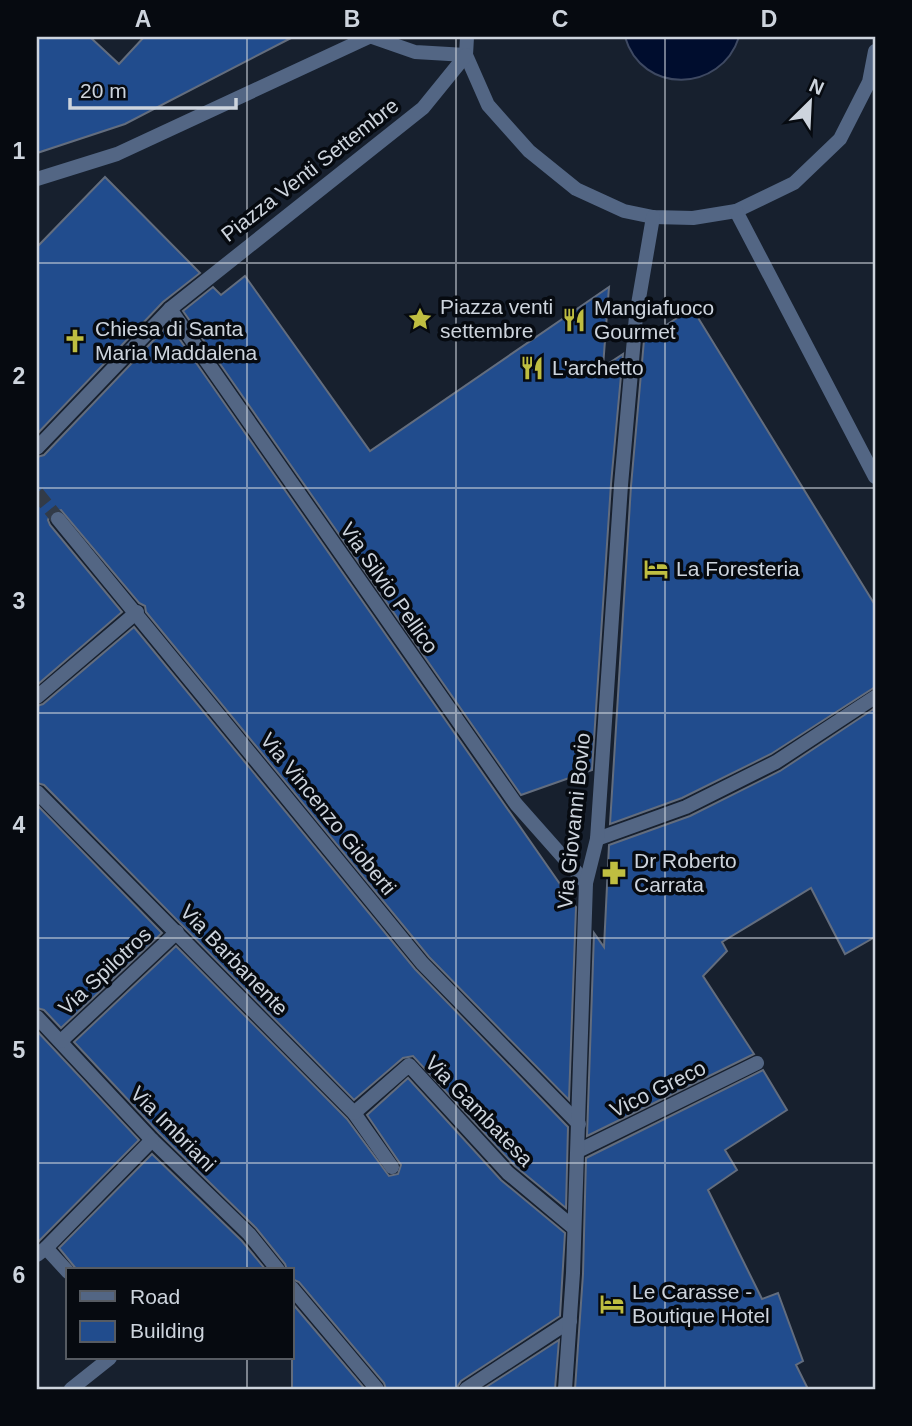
<svg xmlns="http://www.w3.org/2000/svg" width="912" height="1426" font-family="Helvetica,sans-serif">
  <style>
    .water { fill: #000d2e; stroke: #3e4962; stroke-width: 2 }
    .building { fill: #214c8d; stroke: #636d7e; stroke-width: 2 }
    .lines { fill: none; stroke-linecap: round; stroke-linejoin: round }
    .street-tunnel { stroke: #323b48; stroke-width: 14; stroke-dasharray: 14 7; stroke-linecap: butt }
    .street { stroke: #536684; stroke-width: 14 }
    .grid { fill: none; stroke: #cdd4dd; stroke-width: 2; stroke-opacity: 0.55 }
    .labels { text-anchor: middle; stroke-width: 7; stroke-linejoin: round; paint-order: stroke }
    .street-label { font-size: 21px; fill: #cdd4dd; stroke: #060a10 }
    .poi-label { font-size: 21px; fill: #cdd4dd; stroke: #060a10; text-anchor: start }
    .neatline { fill: none; stroke: #cdd4dd; stroke-width: 2.5 }
    .grid-label { font-size: 23px; text-anchor: middle; font-weight: bold; fill: #cdd4dd }
  </style>
  <rect width="100%" height="100%" fill="#17202e"/>
  <path class="water" d="M 625,37 L 739,37 C 721,93 642,95 625,37 Z"/>
  <g class="building">
    <polygon points="37,37 90,37 119,64 144,37 293,37 125,124 37,153"/>
    <polygon points="105,177 200,273 163,302 37,434 37,247"/>
    <polygon points="245,276 370,451 609,287 603,367 623,354 611,484 592,770 521,795 183,311 213,287 221,295"/>
    <polygon points="692,308 875,605 875,687 771,754 682,798 610,824 631,486 644,340"/>
    <polygon points="169,324 576,907 569,1100 429,957 146,612 145,606 139,603 61,510 51,512 48,520 50,525 122,612 37,685 37,457 44,455"/>
    <polygon points="134,627 415,969 568,1127 566,1208 515,1166 413,1056 403,1058 354,1100 44,785 37,783 37,706 43,704"/>
    <polygon points="875,708 875,937 845,954 811,888 722,942 727,951 703,976 754,1054 587,1136 594,933 604,947 609,845 690,816 780,771"/>
    <polygon points="37,805 162,933 61,1028 44,1010 37,1008"/>
    <polygon points="176,946 347,1119 389,1176 398,1174 401,1165 367,1115 408,1078 501,1180 565,1233 560,1316 461,1381 456,1389 386,1389 384,1383 299,1282 292,1279 292,1270 287,1270 285,1264 256,1228 159,1133 74,1042"/>
    <polygon points="37,1031 139,1140 37,1243"/>
    <polygon points="763,1070 787,1110 725,1150 737,1170 708,1190 762,1299 778,1293 803,1361 796,1365 808,1389 575,1389 583,1274 586,1158"/>
    <polygon points="152,1154 242,1241 266,1270 77,1270 59,1248"/>
    <polygon points="292,1303 365,1389 292,1389"/>
    <polygon points="559,1340 555,1389 483,1389"/>
  </g>
  <g class="lines">
    <polyline class="street-tunnel" points="37,493 58,519"/>
    <g class="street">
      <polyline points="372,37 415,52 466,55"/>
      <polyline points="467,37 466,55 488,105 529,151 576,189 624,211 653,217 693,218 736,211 794,183 840,139 869,82 875,51"/>
      <polyline points="37,179 117,154 369,37"/>
      <polyline points="736,211 875,477"/>
      <polyline points="170,309 516,804 586,883"/>
      <polyline points="37,448 170,309 423,108 466,55"/>
      <polyline points="58,519 422,963 579,1124"/>
      <polyline points="37,697 137,612"/>
      <polyline points="37,792 354,1113 392,1167"/>
      <polyline points="597,839 686,807 776,762 875,697"/>
      <polyline points="37,1017 152,1140 249,1234 278,1270"/>
      <polyline points="61,1041 177,932"/>
      <polyline points="354,1113 409,1065 508,1173 574,1228"/>
      <polyline points="578,1151 757,1063"/>
      <polyline points="46,1248 68,1272"/>
      <polyline points="37,1255 46,1248 152,1140"/>
      <polyline points="292,1288 377,1389"/>
      <polyline points="71,1389 110,1358"/>
      <polyline points="466,1389 570,1321"/>
      <polyline points="565,1389 573,1273 586,883 597,839 621,485 636,316 653,217"/>
    </g>
  </g>
  <path class="grid" d="M 247,37 L 247,1270M 456,37 L 456,1389M 665,37 L 665,1389M 37,263 L 875,263M 37,488 L 875,488M 37,713 L 875,713M 37,938 L 875,938M 37,1163 L 875,1163M 247,1358 L 247,1389"/>
  <defs>
    <g id="sight-bare" transform="scale(1.89)"><path d="M0-6L1.8-2.2L6-1.7L2.9 1.2L3.7 5.4L0 3.3L-3.7 5.4L-2.9 1.2L-6-1.7L-1.8-2.2Z" fill="#bfbe41" stroke="#060a10" stroke-width="2.5" paint-order="stroke"/></g>
    <g id="restaurant-bare" transform="scale(1.89)"><path d="M-5-6h1v4h1v-4h1v4h1v-4h1v5L-1.5 .5V6h-2V.5L-5-1ZM5-6V6H3V1.5H1.5Q1.5-4 5-6Z" fill="#bfbe41" stroke="#060a10" stroke-width="2.5" paint-order="stroke"/></g>
    <g id="church-bare" transform="scale(1.89)"><path d="M-1.2-6h2.4v3.5h3.3v2.4h-3.3V6h-2.4V-.1h-3.3v-2.4h3.3Z" fill="#bfbe41" stroke="#060a10" stroke-width="2.5" paint-order="stroke"/></g>
    <g id="hotel-bare" transform="scale(1.89)"><path d="M-6-4.5h1.5V1H6V5H4.5V3h-9V5H-6ZM-4 0a1.8 1.8 0 1 1 3.6 0ZM.5 0V-2.5h3Q6-2.5 6 0Z" fill="#bfbe41" stroke="#060a10" stroke-width="2.5" paint-order="stroke"/></g>
    <g id="pharmacy-bare" transform="scale(1.89)"><path d="M-2-6h4v4h4v4h-4v4h-4v-4h-4v-4h4Z" fill="#bfbe41" stroke="#060a10" stroke-width="2.5" paint-order="stroke"/></g>
  </defs>
  <g fill-rule="evenodd">
    <use href="#sight-bare" x="420" y="319"/>
    <use href="#restaurant-bare" x="574" y="320"/>
    <use href="#church-bare" x="75" y="341"/>
    <use href="#restaurant-bare" x="532" y="368"/>
    <use href="#hotel-bare" x="656" y="569"/>
    <use href="#pharmacy-bare" x="614" y="873"/>
    <use href="#hotel-bare" x="612" y="1304"/>
  </g>
  <g class="labels">
    <g class="street-label">
      <text transform="translate(310 170) rotate(-38)" y="7">Piazza Venti Settembre</text>
      <text transform="translate(389 588) rotate(55)" y="7">Via Silvio Pellico</text>
      <text transform="translate(328 814) rotate(51)" y="7">Via Vincenzo Gioberti</text>
      <text transform="translate(574 821) rotate(-84)" y="7">Via Giovanni Bovio</text>
      <text transform="translate(234 960) rotate(46)" y="7">Via Barbanente</text>
      <text transform="translate(105 971) rotate(-43)" y="7">Via Spilotros</text>
      <text transform="translate(658 1089) rotate(-26)" y="7">Vico Greco</text>
      <text transform="translate(479 1111) rotate(46)" y="7">Via Gambatesa</text>
      <text transform="translate(173 1129) rotate(45)" y="7">Via Imbriani</text>
    </g>
    <g class="poi-label">
      <text x="440" y="314">Piazza venti<tspan x="440" dy="24">settembre</tspan></text>
      <text x="594" y="315">Mangiafuoco<tspan x="594" dy="24">Gourmet</tspan></text>
      <text x="95" y="336">Chiesa di Santa<tspan x="95" dy="24">Maria Maddalena</tspan></text>
      <text x="552" y="375">L'archetto</text>
      <text x="676" y="576">La Foresteria</text>
      <text x="634" y="868">Dr Roberto<tspan x="634" dy="24">Carrata</tspan></text>
      <text x="632" y="1299">Le Carasse -<tspan x="632" dy="24">Boutique Hotel</tspan></text>
    </g>
  </g>
  <rect width="912" height="1426" fill="none" stroke="#060a10" stroke-width="77"/>
  <rect x="66" y="1268" width="228" height="91" fill="#060a10" stroke="#565b62" stroke-width="2"/>
  <rect x="80" y="1291" width="35" height="10" fill="#536684" stroke="#565b62" stroke-width="2"/>
  <text x="130" y="1304" font-size="21" fill="#cdd4dd">Road</text>
  <rect x="80" y="1321" width="35" height="21" fill="#214c8d" stroke="#565b62" stroke-width="2"/>
  <text x="130" y="1338" font-size="21" fill="#cdd4dd">Building</text>
  <g transform="translate(810 102) rotate(24)" stroke="#060a10" stroke-width="5" paint-order="stroke">
  <path d="M0-5L12 26L0 18L-12 26Z" fill="#cdd4dd"/>
  <text y="-10" font-size="19" font-weight="bold" text-anchor="middle" fill="#cdd4dd">N</text>
  </g>
  <path d="M70 98v10h166v-10" fill="none" stroke="#cdd4dd" stroke-width="3.5"/>
  <text x="80" y="98" font-size="21" fill="#cdd4dd" stroke="#060a10" stroke-width="5" paint-order="stroke">20 m</text>
  <rect x="38" y="38" width="836" height="1350" class="neatline"/>
  <g class="grid-label">
    <text x="143" y="27">A</text>
    <text x="352" y="27">B</text>
    <text x="560" y="27">C</text>
    <text x="769" y="27">D</text>
    <text x="19" y="159">1</text>
    <text x="19" y="384">2</text>
    <text x="19" y="609">3</text>
    <text x="19" y="833">4</text>
    <text x="19" y="1058">5</text>
    <text x="19" y="1283">6</text>
  </g>
</svg>
